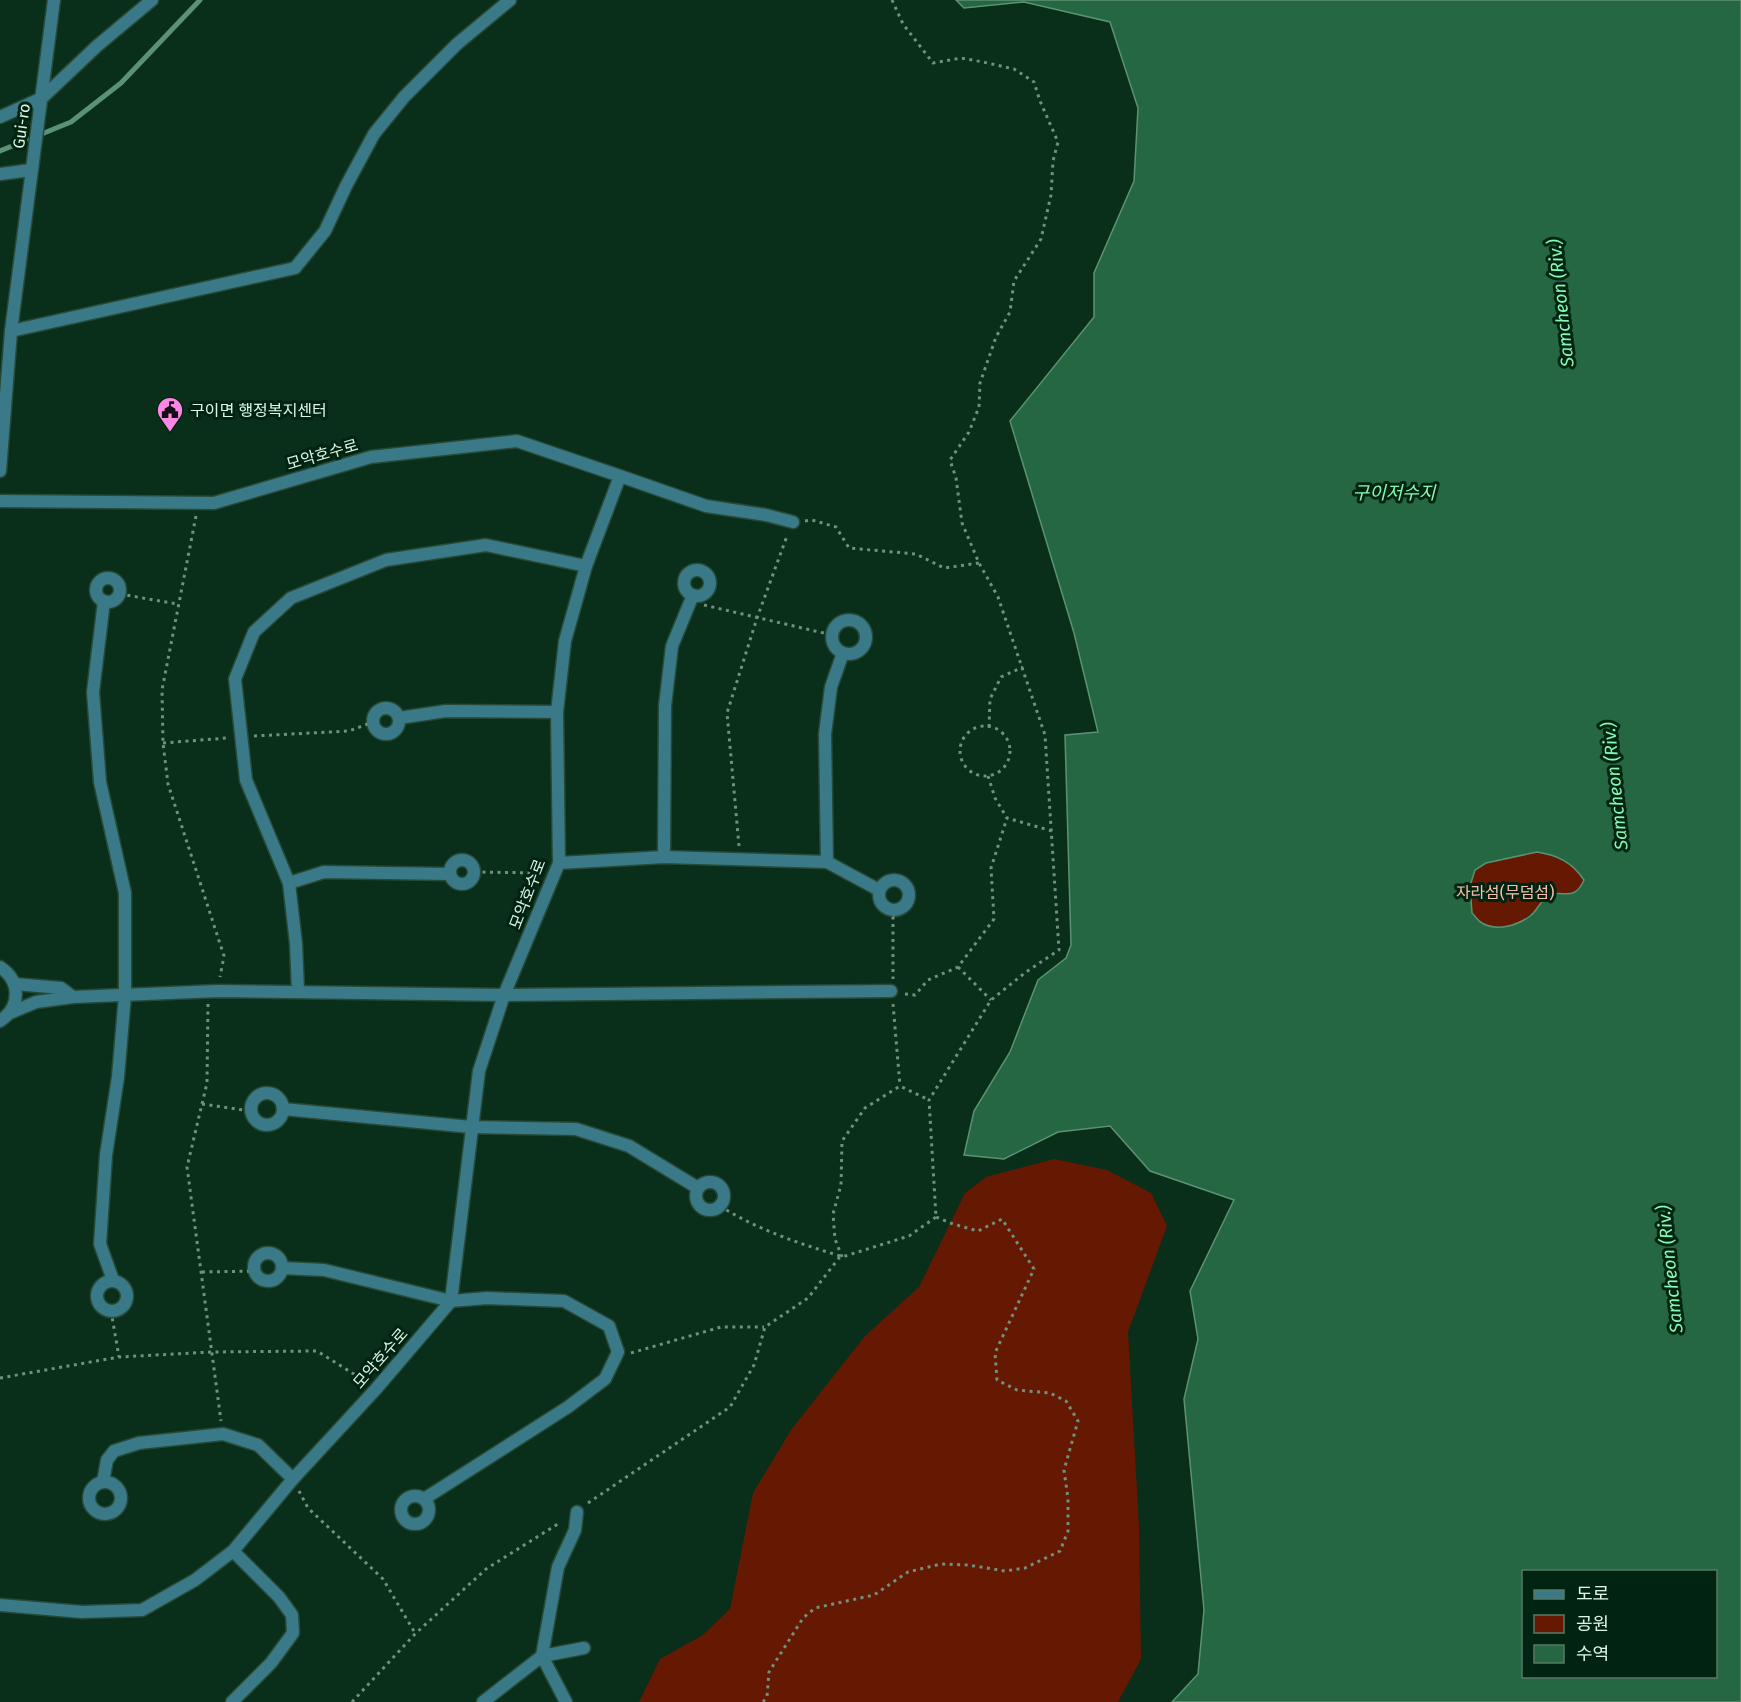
<svg xmlns="http://www.w3.org/2000/svg" width="1741" height="1702" font-family="'Fira Sans','Noto Sans KR',sans-serif">
  <style>
    .green { fill: #651903 }
    .water { fill: #246742; stroke: #5b9273; stroke-width: 1.5; fill-rule: evenodd }
    .lines { fill: none; stroke-linecap: round; stroke-linejoin: round }
    .stream { stroke: #5b9273; stroke-width: 5 }
    .minor-casing { stroke: #274a36; stroke-width: 15 }
    .tertiary-casing { stroke: #274a36; stroke-width: 15 }
    .path { stroke: #71907d; stroke-width: 3; stroke-dasharray: 3 4.5; stroke-linecap: butt }
    .minor { stroke: #3a7988; stroke-width: 12 }
    .tertiary { stroke: #3a7988; stroke-width: 12 }
    .labels { text-anchor: middle; stroke-width: 6; stroke-linejoin: round; paint-order: stroke }
    .street-label { font-size: 16px; fill: #dcf5e4; stroke: #002411 }
    .poi-label { font-size: 16px; fill: #dcf5e4; stroke: #002411; text-anchor: start }
    .park-label { font-size: 16px; fill: #fabfaf; stroke: #002411 }
    .water-label { font-size: 18px; font-style: italic; fill: #85fab4; stroke: #002411 }
  </style>
  <rect width="100%" height="100%" fill="#092e1a"/>
  <g class="green">
    <path d="M 1537,852 C 1557,855 1572,862 1584,880 C 1573,904 1568,889 1555,896 C 1527,913 1506,947 1472,914 L 1470,886 L 1475,870 L 1486,863 Z"/>
    <polygon points="1054,1159 1107,1170 1151,1193 1167,1226 1128,1332 1139,1526 1141,1659 1118,1702 639,1702 660,1659 703,1635 730,1609 753,1493 791,1430 865,1336 919,1287 965,1193 986,1177"/>
  </g>
  <path class="water" d="M 956,0 L 1741,0 L 1741,1702 L 1172,1702 L 1198,1674 L 1204,1610 L 1184,1399 L 1198,1339 L 1190,1291 L 1234,1200 L 1150,1171 L 1110,1126 L 1058,1132 L 1004,1159 L 964,1155 L 974,1111 L 1010,1052 L 1038,980 L 1066,958 L 1071,945 L 1065,735 L 1098,732 L 1074,633 L 1010,421 L 1094,317 L 1094,273 L 1134,181 L 1138,108 L 1110,22 L 1024,2 L 964,8 ZM 1537,852 C 1557,855 1572,862 1584,880 C 1573,905 1561,886 1546,898 C 1539,903 1537,911 1530,916 C 1518,925 1497,932 1482,923 C 1478,921 1475,916 1472,913 L 1470,886 L 1475,870 L 1486,863 ZM 1524,1572 L 1716,1572 L 1716,1676 L 1524,1676 Z"/>
  <g class="lines">
    <polyline class="stream" points="0,151 71,122 121,83 200,0"/>
    <g class="minor-casing">
      <g id="minor">
        <polyline points="0,117 42,98 97,46 152,0"/>
        <polyline points="0,174 31,170"/>
        <polyline points="11,331 295,268 325,231 346,186 374,134 404,97 457,44 510,0"/>
        <polyline points="620,476 706,506 766,515 793,522"/>
        <polyline points="0,501 214,503 371,457 517,441 620,476 586,566 565,641 557,712 559,863 504,995 479,1071 451,1301 376,1389 293,1479 233,1551 195,1580 142,1610 82,1612 0,1605"/>
        <circle cx="697" cy="583" r="13"/>
        <circle cx="108" cy="590" r="12"/>
        <polyline points="104,601 93,692 100,782 125,893 125,995 118,1077 106,1155 100,1244 113,1280"/>
        <circle cx="849" cy="637" r="17"/>
        <polyline points="843,653 831,687 825,734 827,862 879,890"/>
        <circle cx="386" cy="721" r="13"/>
        <polyline points="399,718 446,711 557,712"/>
        <polyline points="664,857 665,706 672,646 693,595"/>
        <circle cx="462" cy="872" r="12"/>
        <polyline points="559,863 664,857 827,862"/>
        <circle cx="894" cy="895" r="15"/>
        <polyline points="289,883 324,872 450,874"/>
        <polyline points="15,984 61,988 73,997"/>
        <polyline points="298,991 296,944 289,883 246,780 235,679 254,632 291,598 386,560 486,545 586,566"/>
        <polyline points="10,1013 36,1002 73,997 218,991 504,995 891,991"/>
        <circle cx="267" cy="1109" r="16"/>
        <polyline points="283,1109 471,1127 576,1129 629,1146 698,1188"/>
        <circle cx="710" cy="1196" r="14"/>
        <circle cx="268" cy="1267" r="14"/>
        <polyline points="282,1268 324,1270 451,1301 487,1298 564,1301 609,1326 618,1352 605,1379 568,1407 424,1499"/>
        <circle cx="112" cy="1296" r="15"/>
        <circle cx="105" cy="1498" r="16"/>
        <polyline points="103,1482 107,1460 114,1451 139,1443 223,1434 258,1445 293,1479"/>
        <circle cx="415" cy="1510" r="14"/>
        <polyline points="232,1702 271,1663 293,1633 292,1615 279,1597 233,1551"/>
        <polyline points="483,1702 542,1656 584,1648"/>
        <polyline points="566,1702 542,1656 558,1567 575,1530 577,1512"/>
      </g>
    </g>
    <g class="tertiary-casing">
      <g id="tertiary">
        <polyline points="0,471 11,331 54,0"/>
        <path d="M 0,967 C 21,981 21,1007 0,1021"/>
      </g>
    </g>
    <g class="path">
      <polyline points="892,0 903,24 933,63 961,58 983,62 1014,69 1034,82 1040,101 1058,142 1053,161 1051,195 1041,239 1014,281 1010,312 996,337 980,383 979,407 969,432 950,460 956,478 962,523 979,563 998,597 1045,735 1059,950 1026,972 991,1000 929,1100 936,1217"/>
      <polyline points="196,516 162,690 163,743 168,784 224,956 220,977"/>
      <polyline points="805,521 812,520 836,527 849,548 916,554 944,568 979,563"/>
      <polyline points="120,594 177,604"/>
      <polyline points="704,605 832,635"/>
      <circle cx="985" cy="751" r="25"/>
      <polyline points="989,727 990,699 1001,677 1023,667"/>
      <polyline points="254,736 349,731 373,722"/>
      <polyline points="163,743 227,738"/>
      <polyline points="988,776 995,798 1007,818 1052,831"/>
      <polyline points="739,846 727,713 757,618 787,536"/>
      <polyline points="475,872 542,873"/>
      <polyline points="889,910 893,917 893,979"/>
      <polyline points="958,967 991,1000"/>
      <polyline points="905,994 915,995 928,980 958,967 994,919 991,868 1007,818"/>
      <polyline points="208,1004 207,1083 187,1167 221,1421"/>
      <polyline points="893,1004 900,1086"/>
      <polyline points="202,1104 250,1111"/>
      <path d="M 720,1206 C 758,1230 798,1243 840,1256"/>
      <polyline points="842,1257 835,1239 833,1214 841,1185 842,1141 865,1108 900,1086 929,1100"/>
      <polyline points="202,1272 255,1271"/>
      <polyline points="111,1311 119,1357"/>
      <polyline points="631,1353 721,1327 764,1327"/>
      <polyline points="0,1378 119,1357 212,1352 317,1351 365,1381"/>
      <polyline points="299,1491 308,1508 383,1579 415,1633"/>
      <polyline points="588,1503 730,1407 754,1365 765,1327 808,1298 839,1258 909,1236 936,1217"/>
      <polyline points="352,1702 415,1634 486,1569 561,1522"/>
      <polyline points="763,1702 767,1697 769,1672 803,1618 815,1608 874,1595 908,1572 941,1564 968,1565 1005,1571 1025,1568 1060,1551 1068,1531 1068,1499 1064,1470 1078,1421 1066,1401 1050,1393 1017,1390 997,1380 995,1353 1034,1269 1002,1219 978,1231 953,1224 936,1217"/>
    </g>
    <use href="#minor" class="minor"/>
    <use href="#tertiary" class="tertiary"/>
  </g>
  <defs>
    <g id="civic-pin" transform="scale(1.35)"><path d="M0 17L-7.5 6A9.5 9.5 0 1 1 7.5 6Z" fill="#fc86e3" stroke="#002411"/><path d="M-.6-6.5H3V-4.5H.6V-3L4-1V1h2V6H-6V1h2V-1L-.6-3ZM-1.2 2.5V6h2.4V2.5Z" fill="#111"/></g>
  </defs>
  <g fill-rule="evenodd">
    <use href="#civic-pin" x="170" y="410"/>
  </g>
  <g class="labels">
    <g class="street-label">
      <text transform="translate(21 126) rotate(-82)" y="6">Gui-ro</text>
      <text transform="translate(322 454) rotate(-16)" y="6">모악호수로</text>
      <text transform="translate(527 894) rotate(-69)" y="6">모악호수로</text>
      <text transform="translate(380 1358) rotate(-49)" y="6">모악호수로</text>
    </g>
    <g class="poi-label">
      <text x="190" y="416">구이면 행정복지센터</text>
    </g>
    <g class="park-label">
      <text x="1505" y="898">자라섬(무덤섬)</text>
    </g>
    <g class="water-label">
      <text transform="translate(1561 303) rotate(-96)" y="6">Samcheon (Riv.)</text>
      <text x="1394" y="499">구이저수지</text>
      <text transform="translate(1615 786) rotate(-96)" y="6">Samcheon (Riv.)</text>
      <text transform="translate(1670 1269) rotate(-96)" y="6">Samcheon (Riv.)</text>
    </g>
  </g>
  <rect x="1522" y="1570" width="195" height="108" fill="#002411" stroke="#587865" stroke-width="1.5"/>
  <rect x="1534" y="1590" width="30" height="9" fill="#3a7988" stroke="#587865" stroke-width="1.5"/>
  <text x="1576" y="1600" font-size="18" fill="#dcf5e4">도로</text>
  <rect x="1534" y="1615" width="30" height="18" fill="#651903" stroke="#587865" stroke-width="1.5"/>
  <text x="1576" y="1630" font-size="18" fill="#dcf5e4">공원</text>
  <rect x="1534" y="1645" width="30" height="18" fill="#246742" stroke="#587865" stroke-width="1.5"/>
  <text x="1576" y="1660" font-size="18" fill="#dcf5e4">수역</text>
</svg>
